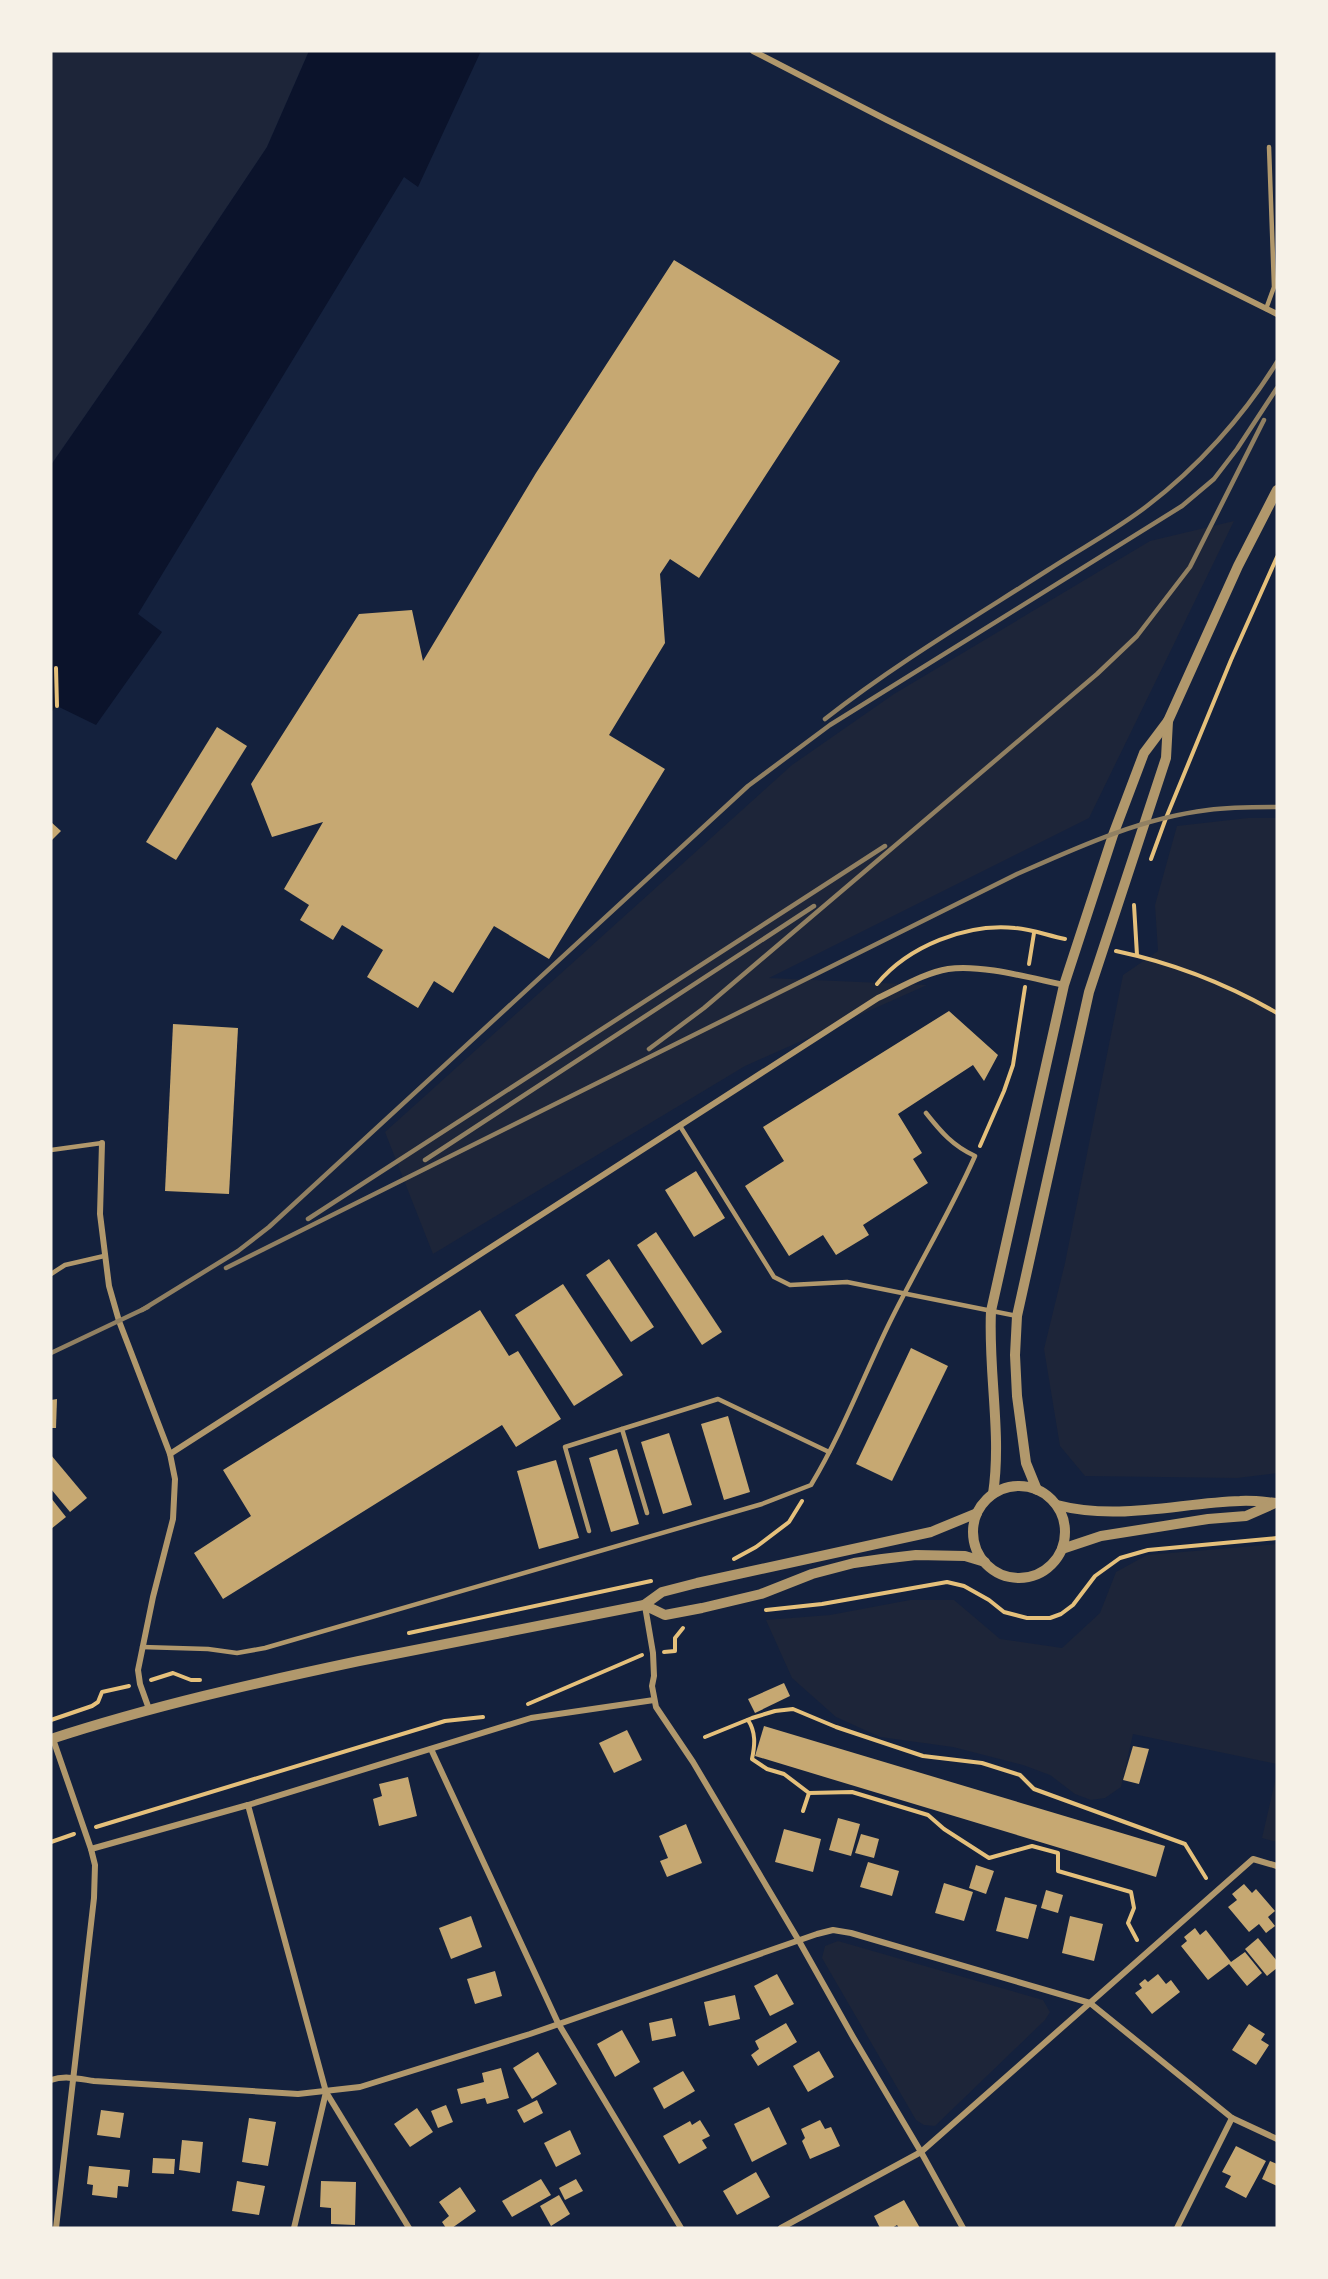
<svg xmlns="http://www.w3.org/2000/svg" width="1328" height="2279" font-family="'Space Grotesk',sans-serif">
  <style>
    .green { fill: #1d2539 }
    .water { fill: #0b132b }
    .building { fill: #c6a872 }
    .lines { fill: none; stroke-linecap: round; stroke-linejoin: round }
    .path { stroke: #e5c07b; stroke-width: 4 }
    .service { stroke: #b1986c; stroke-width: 4.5 }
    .minor { stroke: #b1986c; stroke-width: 6 }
    .tertiary { stroke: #b1986c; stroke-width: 10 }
    .rail { stroke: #918062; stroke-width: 4.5 }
  </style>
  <rect width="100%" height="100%" fill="#14213d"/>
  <g class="green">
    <polygon points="51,51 309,51 267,147 148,325 51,465"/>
    <polygon points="1234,521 1089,818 769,978 927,985 745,1066 433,1254 385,1132 792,765 894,694 1150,541"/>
    <polygon points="1248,818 1277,818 1277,1473 1237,1478 1085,1476 1060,1446 1044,1349 1065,1263 1123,975 1158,951 1155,905 1177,826"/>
    <polygon points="1277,1544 1277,1764 1133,1734 1121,1787 1105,1798 1091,1800 1075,1794 1050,1775 1023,1765 953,1747 880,1737 836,1717 792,1678 766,1620 830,1615 910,1600 954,1600 1000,1639 1062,1648 1100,1613 1116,1572 1147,1555"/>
    <polygon points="1277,1773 1277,1842 1262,1838"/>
    <polygon points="838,1941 1043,2000 1050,2012 1045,2020 935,2126 924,2125 916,2120 822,1958 825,1946"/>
  </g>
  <polygon class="water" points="309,51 481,51 418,187 404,177 138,614 162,632 96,725 57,706 51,712 51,465 148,325 267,147"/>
  <g class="building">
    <polygon points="674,260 840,361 699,578 670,559 660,574 665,643 609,735 665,769 549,959 494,926 453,993 434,981 418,1008 367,977 383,950 342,925 333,940 300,920 309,905 284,889 323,822 272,837 251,784 359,614 412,610 423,661 536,473"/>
    <polygon points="217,727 247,746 176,860 146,842"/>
    <polygon points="51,822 61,831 51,841"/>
    <polygon points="949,1011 998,1055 984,1081 973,1065 898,1114 922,1153 913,1159 928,1183 863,1225 869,1235 836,1255 823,1235 789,1256 745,1186 784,1161 763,1127"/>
    <polygon points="173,1024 238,1028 229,1194 165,1191"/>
    <polygon points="696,1171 725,1218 694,1237 665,1190"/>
    <polygon points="656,1232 722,1332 702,1345 637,1245"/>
    <polygon points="609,1259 654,1327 631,1342 586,1275"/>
    <polygon points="563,1284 623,1375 574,1406 515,1315"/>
    <polygon points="480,1310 509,1356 518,1351 561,1419 516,1447 502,1425 223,1599 194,1553 251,1516 223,1470"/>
    <polygon points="911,1348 948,1366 892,1481 856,1464"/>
    <polygon points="57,1399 56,1428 51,1428 51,1400"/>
    <polygon points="728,1416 750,1492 724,1500 701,1424"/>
    <polygon points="669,1433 692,1505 663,1514 641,1442"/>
    <polygon points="617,1449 639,1524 611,1532 589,1458"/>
    <polygon points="51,1455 87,1498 70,1512 51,1489"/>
    <polygon points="556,1460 579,1538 539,1549 517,1471"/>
    <polygon points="51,1498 66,1517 51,1529"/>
    <polygon points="784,1683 790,1696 755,1713 748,1699"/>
    <polygon points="764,1726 1165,1846 1156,1877 755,1756"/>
    <polygon points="627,1730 642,1760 614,1773 599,1743"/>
    <polygon points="1133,1746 1149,1749 1139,1784 1123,1780"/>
    <polygon points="408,1777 417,1816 379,1826 373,1799 382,1796 379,1784"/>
    <polygon points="838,1818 860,1824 851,1856 829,1850"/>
    <polygon points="686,1824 702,1863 667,1877 660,1861 668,1858 659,1836"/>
    <polygon points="784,1829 821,1839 813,1872 775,1862"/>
    <polygon points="861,1834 879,1839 874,1858 855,1853"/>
    <polygon points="868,1862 899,1871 892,1896 860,1887"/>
    <polygon points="976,1865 994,1871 986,1894 969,1888"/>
    <polygon points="944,1883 973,1892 964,1921 935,1913"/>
    <polygon points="1244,1884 1252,1893 1256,1889 1275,1911 1268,1917 1275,1926 1266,1933 1259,1924 1249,1932 1228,1907 1237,1900 1232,1894"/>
    <polygon points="1046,1890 1063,1895 1058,1913 1041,1908"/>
    <polygon points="1005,1897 1037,1905 1028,1939 996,1931"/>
    <polygon points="471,1916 482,1947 451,1959 439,1928"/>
    <polygon points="1070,1916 1103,1924 1094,1961 1062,1953"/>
    <polygon points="1195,1928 1200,1935 1206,1930 1231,1962 1245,1952 1262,1973 1247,1986 1229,1964 1208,1980 1181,1946 1187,1941 1184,1937"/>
    <polygon points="1258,1938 1277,1961 1277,1968 1267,1976 1245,1949"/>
    <polygon points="495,1971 502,1996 475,2004 467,1979"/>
    <polygon points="777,1974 794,2004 770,2016 754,1986"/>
    <polygon points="1158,1974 1166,1984 1171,1980 1180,1992 1152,2014 1135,1993 1142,1988 1139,1984 1145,1979 1148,1982"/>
    <polygon points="735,1995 740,2019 709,2026 704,2002"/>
    <polygon points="672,2018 676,2036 652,2041 649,2023"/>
    <polygon points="786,2023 797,2042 758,2066 751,2055 759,2049 755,2041"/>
    <polygon points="1249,2024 1265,2034 1261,2040 1269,2045 1256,2065 1232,2050"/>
    <polygon points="622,2030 640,2062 615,2077 597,2044"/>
    <polygon points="819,2051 834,2077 808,2092 793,2066"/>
    <polygon points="538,2052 557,2084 532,2099 513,2068"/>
    <polygon points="501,2068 509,2098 487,2104 485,2098 461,2104 457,2089 484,2082 482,2073"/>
    <polygon points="683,2071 695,2091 664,2109 653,2088"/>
    <polygon points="537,2100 543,2113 524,2123 517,2110"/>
    <polygon points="446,2105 453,2122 438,2128 431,2111"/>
    <polygon points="769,2107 787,2144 752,2162 734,2124"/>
    <polygon points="417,2108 433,2132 410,2147 394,2124"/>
    <polygon points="101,2110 124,2113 120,2138 97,2135"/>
    <polygon points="249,2118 276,2122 268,2166 242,2162"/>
    <polygon points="700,2120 710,2136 702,2140 707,2148 679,2164 663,2136 690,2121 692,2125"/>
    <polygon points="820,2120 825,2129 831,2127 840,2146 810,2159 802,2141 805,2138 801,2129"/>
    <polygon points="570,2130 581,2154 556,2167 544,2143"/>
    <polygon points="182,2140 203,2142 200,2173 179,2170"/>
    <polygon points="1236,2146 1266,2161 1246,2198 1225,2187 1231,2176 1222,2172"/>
    <polygon points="153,2158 175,2159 174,2174 152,2173"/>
    <polygon points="1270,2161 1277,2164 1277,2186 1262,2179"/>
    <polygon points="89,2166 130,2170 128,2187 118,2186 117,2198 92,2195 93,2185 87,2184"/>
    <polygon points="756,2172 770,2197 737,2215 723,2191"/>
    <polygon points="541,2179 551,2195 512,2217 502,2201"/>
    <polygon points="576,2179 583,2191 565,2200 559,2188"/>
    <polygon points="237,2181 265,2186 259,2215 232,2211"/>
    <polygon points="321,2181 356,2182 355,2225 331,2224 331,2208 320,2207"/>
    <polygon points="460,2187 476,2211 452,2228 446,2228 442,2222 449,2216 439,2202"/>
    <polygon points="559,2195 570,2214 551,2226 540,2206"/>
    <polygon points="904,2200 920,2228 899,2228 897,2225 892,2228 880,2228 874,2216"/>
  </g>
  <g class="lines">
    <g class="path">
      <polyline points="56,668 57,706"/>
      <polyline points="1151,859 1166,818 1231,660 1277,557"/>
      <polyline points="1134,905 1137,955"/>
      <path d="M 1116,951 C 1173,963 1227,984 1277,1013"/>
      <polyline points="1029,964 1034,933"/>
      <path d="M 877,984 C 908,946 967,923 1015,928 C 1031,929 1049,936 1065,939"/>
      <polyline points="980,1146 1004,1091 1013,1065 1025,987"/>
      <polyline points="734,1559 756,1547 789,1522 802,1501"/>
      <polyline points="766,1610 822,1604 947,1582 964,1586 989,1600 1004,1612 1027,1618 1050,1618 1061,1614 1073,1605 1095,1576 1120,1558 1148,1550 1277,1538"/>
      <polyline points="409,1633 651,1581"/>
      <polyline points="664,1652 675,1651 675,1638 683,1628"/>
      <polyline points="151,1680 173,1673 191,1680 200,1680"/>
      <polyline points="528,1704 642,1655"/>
      <polyline points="51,1720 92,1706 98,1702 102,1692 129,1686"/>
      <path d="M 748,1720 C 756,1732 755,1745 752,1759 L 767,1769 L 784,1774 L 809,1793 L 803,1811"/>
      <polyline points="705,1737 752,1718 775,1711 793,1709 836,1727 923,1756 982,1763 1020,1775 1034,1789 1185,1844 1206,1878"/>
      <polyline points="809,1793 852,1792 928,1815 944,1829 989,1858 1032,1846 1058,1853 1058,1871 1131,1892 1134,1908 1128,1923 1137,1940"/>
      <polyline points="96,1827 445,1721 483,1717"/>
      <polyline points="51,1842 74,1834"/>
    </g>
    <g class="service">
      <polyline points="1266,309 1274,287 1269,147"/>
      <polyline points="680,1126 774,1277 790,1285 847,1282 1017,1316"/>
      <polyline points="51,1150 102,1143"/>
      <polyline points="51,1274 65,1265 104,1256"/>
      <polyline points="647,1513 622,1429 718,1399 829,1452"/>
      <polyline points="589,1531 565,1447 622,1429"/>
      <path d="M 142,1647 L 208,1649 L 237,1653 L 265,1648 L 762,1504 L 811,1485 C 841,1435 862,1380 887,1328 C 915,1270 949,1215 975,1156 C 953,1146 941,1132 926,1113"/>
    </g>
    <g class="minor">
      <polyline points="753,51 887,120 1277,314"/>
      <polyline points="102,1143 100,1214 109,1286 119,1321 170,1454 175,1479 173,1519 153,1597 138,1670 140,1684 149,1709"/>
      <path d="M 170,1454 L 878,998 C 900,988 924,973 948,969 C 981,964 1030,978 1064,985"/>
      <polyline points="645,1606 653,1653 654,1676 652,1686 656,1707 693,1762 799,1941 853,2037 921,2152 963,2228"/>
      <polyline points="53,1739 91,1849 95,1865 94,1898 56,2228"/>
      <polyline points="431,1749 558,2023 681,2228"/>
      <polyline points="248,1805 326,2092 294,2228"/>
      <polyline points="91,1849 248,1805 531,1718 654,1700"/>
      <path d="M 51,2080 C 65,2075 80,2079 94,2081 L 298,2094 L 360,2087 L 530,2034 L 817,1934 L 833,1930 L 851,1933 L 1090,2003 L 1232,2118 L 1277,2139"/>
      <polyline points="326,2092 409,2228"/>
      <polyline points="781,2228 921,2152 1253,1859 1277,1866"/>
      <polyline points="1177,2228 1232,2118"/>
    </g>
    <g class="tertiary">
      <circle cx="1019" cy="1532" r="46"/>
      <polyline points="1037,1490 1026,1463 1017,1396 1015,1355 1017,1316 1089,992 1166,758 1168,721"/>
      <path d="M 993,1494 C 1002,1434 988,1372 991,1311 L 1064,985 L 1113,835 L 1144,753 L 1168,721 L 1238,566 L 1277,490"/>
      <path d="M 1057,1505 C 1118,1521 1179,1503 1240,1501 C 1252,1500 1265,1502 1277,1503"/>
      <polyline points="1062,1549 1101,1536 1208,1519 1246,1516 1273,1504"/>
      <polyline points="644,1605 665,1615 702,1608 761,1594 812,1574 854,1563 882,1559 916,1555 965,1556 985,1562"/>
      <path d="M 51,1739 C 152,1706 255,1683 359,1661 C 454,1642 549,1623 644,1605 L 662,1592 L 697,1583 L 931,1532 L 977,1513"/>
    </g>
    <g class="rail">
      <path d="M 825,719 C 895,664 973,618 1048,570 C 1080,549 1116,530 1147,506 C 1197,468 1244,416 1277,362"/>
      <polyline points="649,1049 704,1008 1097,674 1137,636 1190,567 1264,420"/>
      <polyline points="425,1160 814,906"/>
      <polyline points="308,1219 885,846"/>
      <path d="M 226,1268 L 1017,874 C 1078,847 1141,818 1208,810 C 1231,807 1254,807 1277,807"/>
      <polyline points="142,1310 238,1251 269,1227 748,786 830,725 1182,506 1214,479 1237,449 1277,388"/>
      <polyline points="51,1353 148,1307"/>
    </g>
  </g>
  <rect width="1328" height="2279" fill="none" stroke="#f6f1e7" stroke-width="105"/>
</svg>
